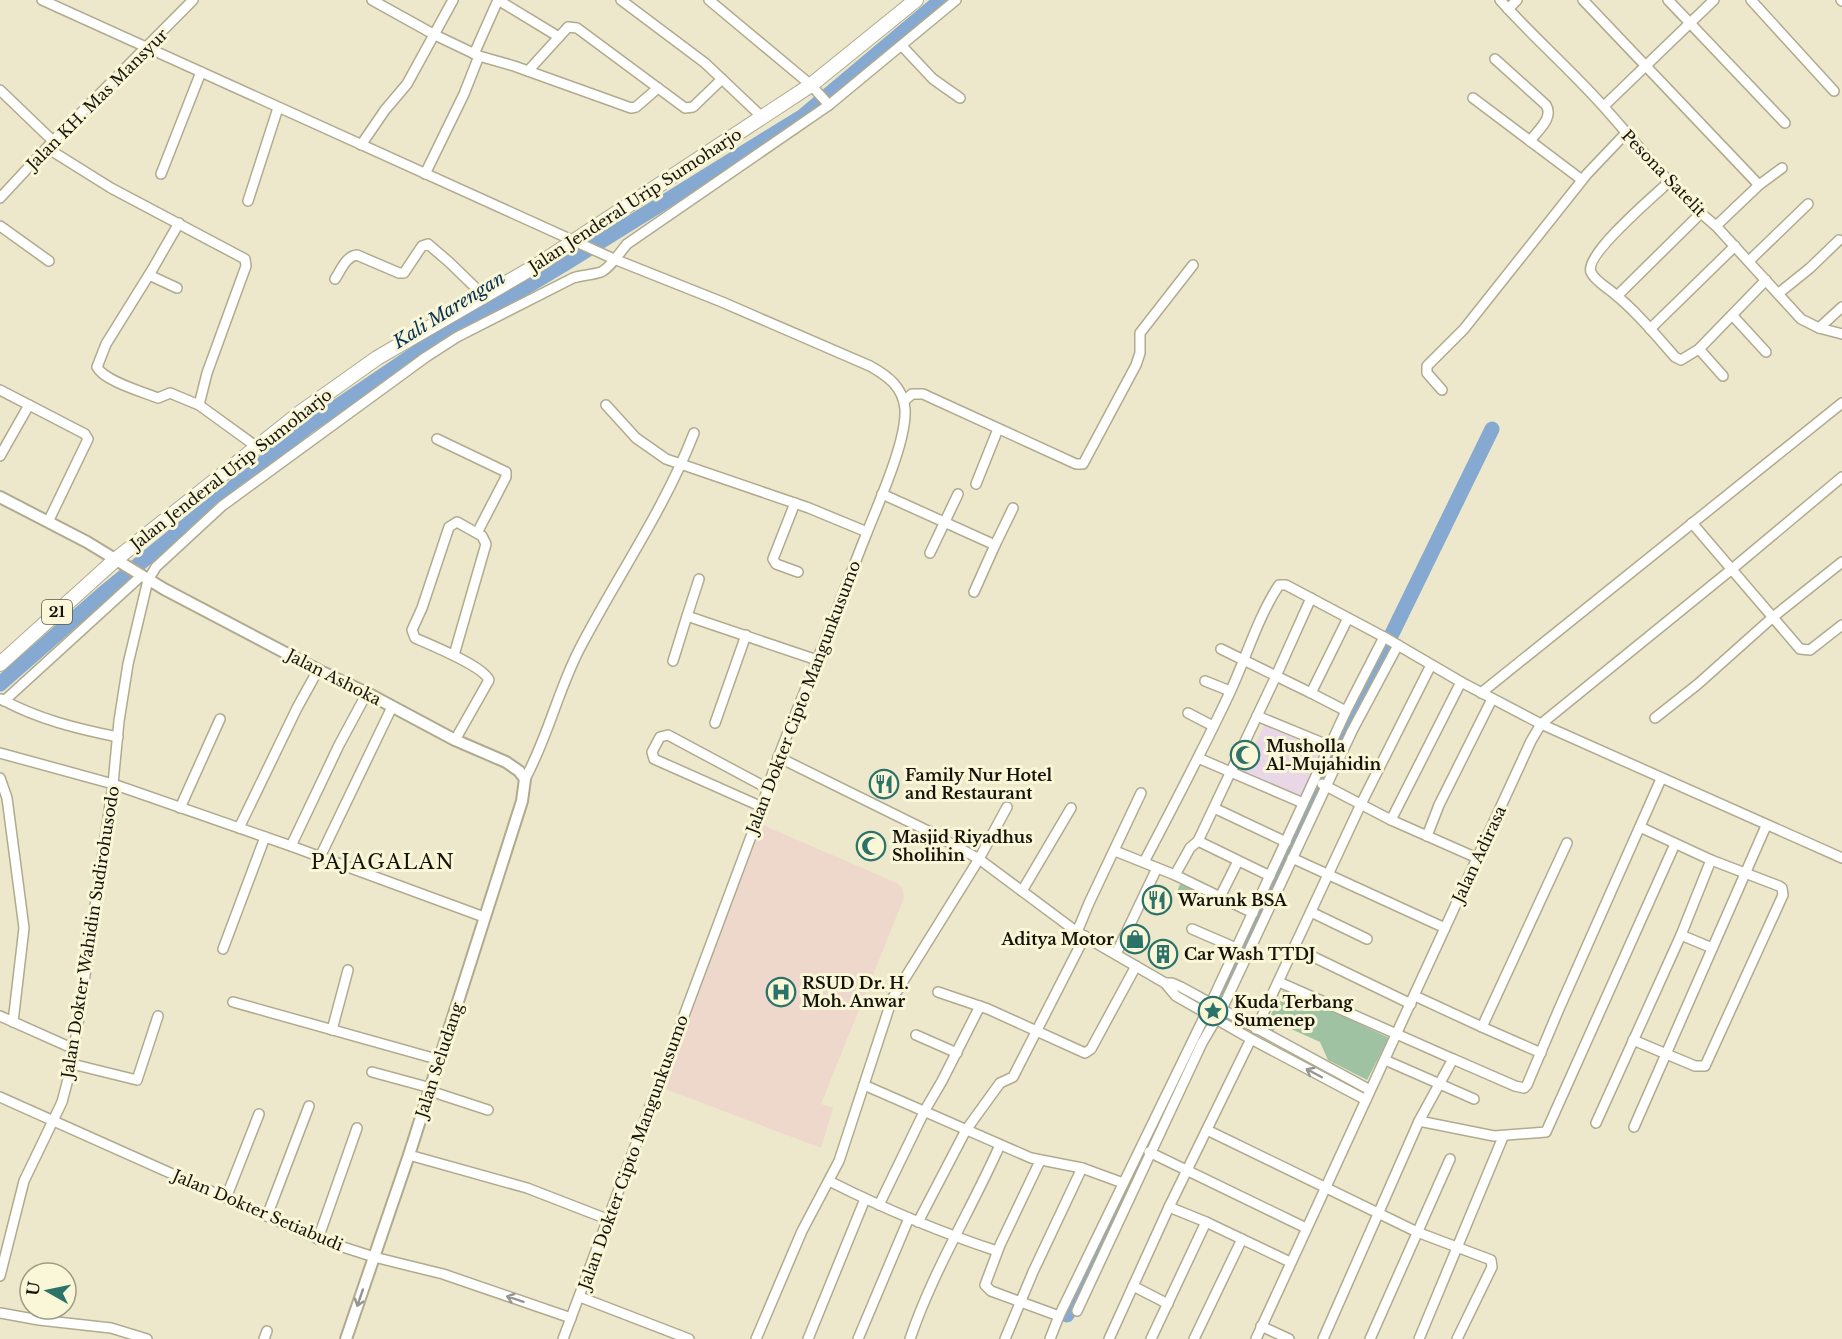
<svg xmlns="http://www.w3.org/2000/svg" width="1842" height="1339" font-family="'Libre Baskerville',serif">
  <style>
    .education { fill: #e9d7e8 }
    .medical { fill: #eed8cc }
    .green { fill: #9fc3a2 }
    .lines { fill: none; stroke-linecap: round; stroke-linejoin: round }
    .river { stroke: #85a9d0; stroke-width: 15 }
    .minor-casing { stroke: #b0ab8f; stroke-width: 12 }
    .major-casing { stroke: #b0ab8f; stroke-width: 14 }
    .highway-casing { stroke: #b0ab8f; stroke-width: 16 }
    .minor { stroke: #fff; stroke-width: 9 }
    .major { stroke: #fff; stroke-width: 10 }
    .highway { stroke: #fff; stroke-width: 14 }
    .oneway { stroke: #969591 }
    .labels { text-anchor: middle; stroke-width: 6; stroke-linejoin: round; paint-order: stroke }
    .shield { fill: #faf6d8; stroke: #5a5848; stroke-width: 1.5 }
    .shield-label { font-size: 15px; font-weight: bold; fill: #16140a }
    .street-label { font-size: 16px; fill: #16140a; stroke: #faf6d8 }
    .poi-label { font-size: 16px; font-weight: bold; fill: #16140a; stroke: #faf6d8; text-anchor: start }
    .water-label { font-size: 18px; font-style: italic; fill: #063055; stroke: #faf6d8 }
    .quarter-label { font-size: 20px; letter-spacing: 1.5px; fill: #16140a; stroke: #faf6d8 }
  </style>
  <rect width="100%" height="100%" fill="#ede8cb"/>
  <polygon class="education" points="1266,721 1326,748 1301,799 1242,774"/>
  <polygon class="medical" points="758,823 897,883 903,889 904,898 821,1104 833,1108 821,1148 660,1087"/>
  <g class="green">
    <polygon points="1181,882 1201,891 1195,903 1176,894"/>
    <polygon points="1283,991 1335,1012 1389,1038 1367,1080 1328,1060 1320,1042 1280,1024 1273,1031 1265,1026"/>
  </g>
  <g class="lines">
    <g class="river">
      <polyline points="0,684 106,591 307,427 419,351 566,263 803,116 941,0"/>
      <polyline points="1218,1002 1323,775 1492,429"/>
      <polyline points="1195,1050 1209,1020"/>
      <polyline points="1067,1315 1141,1164"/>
    </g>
    <g class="minor-casing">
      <g id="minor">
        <path d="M 42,0 L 614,259 L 722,302 L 870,366 C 888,376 903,387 905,409 C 907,441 878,504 866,535 C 848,580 831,626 813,671 C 795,716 775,760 762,807 L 563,1339"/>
        <polyline points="372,0 435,35 479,56 514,66 631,108 636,107 658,88"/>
        <polyline points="621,0 705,63 762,117"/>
        <polyline points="709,0 811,85 829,105"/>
        <path d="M 1500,0 C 1533,37 1570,69 1603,106 C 1639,146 1673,191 1716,226 L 1801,319 L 1819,328 L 1842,334"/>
        <polyline points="1583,0 1759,185 1716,226"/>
        <polyline points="1668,0 1785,123"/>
        <polyline points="1751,0 1834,91"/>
        <polyline points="1841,0 1842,1"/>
        <polyline points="1508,9 1517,0"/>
        <polyline points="902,46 933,79 960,98"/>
        <polyline points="474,54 498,0 559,37"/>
        <path d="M 1495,59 L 1546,105 C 1554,118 1538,130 1530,141"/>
        <polyline points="528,71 568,27 577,28 685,108 693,107 722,79"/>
        <polyline points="0,90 53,141"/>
        <polyline points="1473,98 1582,180"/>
        <polyline points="1604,106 1714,0"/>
        <polyline points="361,145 385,110 407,84 453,0"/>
        <polyline points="47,148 111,188 245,259 246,266 207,373 199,405"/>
        <polyline points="161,174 201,72"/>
        <polyline points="425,174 464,94 479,56"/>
        <path d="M 1670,181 C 1656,194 1584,255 1591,272 C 1594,280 1605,286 1611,291 C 1635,310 1655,334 1675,357 L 1681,360 L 1699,349 L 1766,280"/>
        <polyline points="1759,185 1782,168"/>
        <polyline points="0,198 53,141 193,0"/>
        <polyline points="248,201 278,108"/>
        <path d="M 179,223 L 152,270 L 106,344 L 97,367 C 104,381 143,392 158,398 L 170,393 L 199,405 L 257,447"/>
        <polyline points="0,226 49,261"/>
        <polyline points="1749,261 1808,204"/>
        <polyline points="149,275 177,288"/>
        <path d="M 335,279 C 341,270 346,256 357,255 L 399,273 L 404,273 L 422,246 L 428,244 L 449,262 L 484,296"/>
        <polyline points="1779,293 1810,268 1839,240"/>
        <polyline points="1617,296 1701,213"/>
        <polyline points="1733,316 1766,352"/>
        <polyline points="1819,328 1842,307"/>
        <polyline points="1650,329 1735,246"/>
        <polyline points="1699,349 1723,376"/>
        <polyline points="0,390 29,405 0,456"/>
        <polyline points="1442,390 1427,373 1427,366 1464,329 1587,174 1626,133"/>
        <polyline points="904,401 912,394 923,394 1076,464 1083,464 1136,365 1140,353 1140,333 1193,265"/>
        <polyline points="29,405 85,434 88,439 48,522"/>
        <polyline points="606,405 636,438 666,459 809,508 867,532"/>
        <polyline points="437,439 506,472 506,477 477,533"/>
        <polyline points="976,484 998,429"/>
        <polyline points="882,494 995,545 974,592"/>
        <polyline points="795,503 773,559 776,564 798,572"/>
        <polyline points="1692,523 1800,649 1810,650 1842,625"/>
        <polyline points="995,545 1013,508"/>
        <polyline points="930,553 958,494"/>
        <polyline points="687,616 699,579"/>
        <polyline points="1221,649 1311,693"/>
        <path d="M 454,655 L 486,544 L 482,536 L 457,522 L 449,527 L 422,608 L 412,630 L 415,638 C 431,645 483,666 489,680 L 455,740"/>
        <polyline points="673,661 687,616 817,660"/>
        <polyline points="1205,681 1230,691"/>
        <polyline points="1481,693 1842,403"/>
        <path d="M 1,699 C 37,719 78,729 118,737"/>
        <polyline points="4,701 141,576"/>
        <polyline points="1346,711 1311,693 1348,618"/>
        <polyline points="1188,713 1213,726"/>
        <polyline points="1257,716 1330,746"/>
        <polyline points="1655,718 1698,684 1773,617 1842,562"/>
        <polyline points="715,723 746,635"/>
        <polyline points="0,753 113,784 291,846 484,917"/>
        <polyline points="778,757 932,833 979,859 1077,932 1165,983 1176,996 1251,1039 1366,1100"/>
        <polyline points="1198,758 1303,803"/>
        <polyline points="0,778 7,798 24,928 13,1022"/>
        <path d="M 525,779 C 548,737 558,690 580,648 C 618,575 664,510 694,433"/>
        <polyline points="1322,784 1391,820 1477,858"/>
        <polyline points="762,807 654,759 652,752 660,737 668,735 767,788"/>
        <polyline points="180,808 220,719"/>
        <polyline points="1214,808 1286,842"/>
        <polyline points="1391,820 1461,682"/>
        <polyline points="239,828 297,708 318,670"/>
        <polyline points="1427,836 1439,805 1492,699"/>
        <polyline points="1198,841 1270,876"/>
        <polyline points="291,846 339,745 367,693"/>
        <polyline points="1115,851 1175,875 1253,913"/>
        <polyline points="320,857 392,707"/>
        <polyline points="1292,858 1445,928"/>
        <path d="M 1144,862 C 1174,805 1204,748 1231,690 C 1247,655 1258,617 1279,585 L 1286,585 L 1384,637"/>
        <polyline points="1175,875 1190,848 1198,841 1276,676 1311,598"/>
        <polyline points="1022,891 1071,808"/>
        <polyline points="1220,897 1238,861"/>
        <polyline points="1311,912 1367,939"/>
        <polyline points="1192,929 1236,948"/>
        <polyline points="1077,932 1089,903 1141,793"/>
        <polyline points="1681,935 1712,948"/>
        <polyline points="1295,948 1411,1004"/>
        <polyline points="223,949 265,837"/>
        <polyline points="1116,954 1157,868"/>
        <polyline points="1279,982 1453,1059 1419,1121 1323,1339"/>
        <polyline points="1165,983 1172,983 1181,987 1370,1090"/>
        <polyline points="938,992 988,1009 1085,1053 1091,1049 1136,966"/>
        <polyline points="1415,996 1482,1027 1567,843"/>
        <polyline points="233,1002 440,1060"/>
        <polyline points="0,1016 74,1049"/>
        <polyline points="1482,1027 1541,1053"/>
        <polyline points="1256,1029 1361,804 1431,665"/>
        <polyline points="332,1030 348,970"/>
        <polyline points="916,1035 957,1053"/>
        <polyline points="1633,1040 1695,1066 1705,1066 1783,895 1782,888 1779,886 1711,860"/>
        <polyline points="1453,1059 1515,1086 1524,1088 1527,1085 1559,1009 1661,779"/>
        <polyline points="1385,1060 1474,1099"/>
        <polyline points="72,1064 137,1080 158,1016"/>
        <polyline points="372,1072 431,1088"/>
        <polyline points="864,1085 1031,1158 1082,1168 1123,1183"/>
        <polyline points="430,1091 488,1110"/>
        <polyline points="0,1097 318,1239 374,1257 443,1274 571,1318"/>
        <polyline points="1419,1121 1494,1136 1546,1132 1675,844"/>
        <polyline points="1596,1123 1681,935 1711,860 1640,827"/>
        <polyline points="1634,1127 1766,826"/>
        <polyline points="1207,1130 1417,1232 1491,1260 1492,1267 1457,1339"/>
        <polyline points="1149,1152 1306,1228"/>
        <polyline points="409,1155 527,1188 607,1219"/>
        <polyline points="1040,1161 1000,1245 985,1285 991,1291 1059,1316"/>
        <path d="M 829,1181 C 883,1208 939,1232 997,1251"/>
        <polyline points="226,1198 259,1114"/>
        <polyline points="879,1205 925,1110 942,1081 980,1006"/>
        <polyline points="1169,1207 1206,1222 1290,1262"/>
        <polyline points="267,1216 309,1106"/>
        <polyline points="918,1222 966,1130 1000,1083 1013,1077 1085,936"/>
        <polyline points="318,1239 357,1128"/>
        <path d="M 0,1276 L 24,1181 L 62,1102 L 72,1064 L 113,784 L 119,721 L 128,664 L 148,580 L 156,567 L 222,506 L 426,357 L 457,337 L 573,278 C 582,275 592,275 601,272 C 609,269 621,251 627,244 L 829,105 L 956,0"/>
        <polyline points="1133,1286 1168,1304"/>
        <polyline points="580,1297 689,1339"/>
        <polyline points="1077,1311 1202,1043 1222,1009 1352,731 1398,645"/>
        <polyline points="0,1313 39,1320 111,1328 147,1339"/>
        <polyline points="1261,1326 1289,1339"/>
        <polyline points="264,1339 267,1331"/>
        <polyline points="756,1339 802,1231 839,1161 892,999 979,859 1007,807"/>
        <polyline points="808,1339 865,1199"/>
        <polyline points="858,1339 909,1218"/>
        <path d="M 910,1339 C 933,1271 971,1210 1000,1145"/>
        <polyline points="1005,1339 1033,1272 1082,1168"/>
        <polyline points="1050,1339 1059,1316 1211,1003 1346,711 1384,637 1461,682 1541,724 1842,858"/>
        <polyline points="1109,1339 1169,1207 1251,1039"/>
        <polyline points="1151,1339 1206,1222"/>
        <polyline points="1194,1339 1242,1239"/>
        <polyline points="1256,1339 1531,741 1541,724 1732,569 1842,477"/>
        <polyline points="1370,1339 1450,1159"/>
        <polyline points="1419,1339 1503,1137"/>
      </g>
    </g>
    <g class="major-casing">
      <polyline id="major" points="0,497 87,542 164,589 318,670 367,693 455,740 506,762 519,771 525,779 522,801 409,1155 346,1339"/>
    </g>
    <g class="highway-casing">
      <polyline id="highway" points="0,664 115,560 301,412 377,358 539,264 811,85 916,0"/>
    </g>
    <use href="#minor" class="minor"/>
    <use href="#major" class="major"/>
    <use href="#highway" class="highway"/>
  </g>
  <defs><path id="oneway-shaft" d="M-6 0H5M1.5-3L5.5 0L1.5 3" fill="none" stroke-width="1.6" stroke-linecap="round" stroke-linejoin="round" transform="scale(1.5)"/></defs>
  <g class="oneway">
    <use href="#oneway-shaft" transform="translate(1314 1073) rotate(-152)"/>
    <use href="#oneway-shaft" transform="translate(360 1298) rotate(109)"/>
    <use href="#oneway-shaft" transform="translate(515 1299) rotate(-161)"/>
  </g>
  <defs>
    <g id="mosque-ring" transform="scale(1.5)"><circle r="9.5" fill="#faf6d8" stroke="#2b7269" stroke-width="1.5"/><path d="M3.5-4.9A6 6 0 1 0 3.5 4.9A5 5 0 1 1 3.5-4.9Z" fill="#2b7269"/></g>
    <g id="restaurant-ring" transform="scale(1.5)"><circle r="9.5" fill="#faf6d8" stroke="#2b7269" stroke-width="1.5"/><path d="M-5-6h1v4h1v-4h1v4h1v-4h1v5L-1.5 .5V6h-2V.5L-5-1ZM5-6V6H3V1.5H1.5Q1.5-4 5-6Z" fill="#2b7269"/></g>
    <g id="shop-ring" transform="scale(1.5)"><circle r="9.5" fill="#faf6d8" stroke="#2b7269" stroke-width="1.5"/><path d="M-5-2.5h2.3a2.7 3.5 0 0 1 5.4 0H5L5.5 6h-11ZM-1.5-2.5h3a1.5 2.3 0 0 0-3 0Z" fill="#2b7269"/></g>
    <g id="building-ring" transform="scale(1.5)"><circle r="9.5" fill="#faf6d8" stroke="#2b7269" stroke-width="1.5"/><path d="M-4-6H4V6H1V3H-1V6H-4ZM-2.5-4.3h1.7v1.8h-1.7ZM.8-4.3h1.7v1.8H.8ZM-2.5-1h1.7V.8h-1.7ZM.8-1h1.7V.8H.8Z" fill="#2b7269"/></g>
    <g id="hospital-ring" transform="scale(1.5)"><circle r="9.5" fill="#faf6d8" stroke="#2b7269" stroke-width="1.5"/><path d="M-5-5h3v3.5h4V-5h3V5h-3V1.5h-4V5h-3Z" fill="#2b7269"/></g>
    <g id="sight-ring" transform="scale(1.5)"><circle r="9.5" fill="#faf6d8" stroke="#2b7269" stroke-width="1.5"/><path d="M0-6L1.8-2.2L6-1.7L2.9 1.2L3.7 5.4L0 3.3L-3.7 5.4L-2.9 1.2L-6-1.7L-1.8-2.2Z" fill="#2b7269"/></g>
  </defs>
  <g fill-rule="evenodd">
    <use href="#mosque-ring" x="1245" y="755"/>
    <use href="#restaurant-ring" x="884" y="784"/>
    <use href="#mosque-ring" x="871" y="846"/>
    <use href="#restaurant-ring" x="1157" y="900"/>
    <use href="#shop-ring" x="1135" y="939"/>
    <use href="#building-ring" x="1163" y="954"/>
    <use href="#hospital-ring" x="781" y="992"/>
    <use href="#sight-ring" x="1213" y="1011"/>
  </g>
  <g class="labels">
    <rect class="shield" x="42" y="600" width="30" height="24" rx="4.5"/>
    <g class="shield-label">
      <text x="57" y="617">21</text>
    </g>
    <g class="street-label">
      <text transform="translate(97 99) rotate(-45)" y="6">Jalan KH. Mas Mansyur</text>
      <text transform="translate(1664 173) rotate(46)" y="6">Pesona Satelit</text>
      <text transform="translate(635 200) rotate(-33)" y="6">Jalan Jenderal Urip Sumoharjo</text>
      <text transform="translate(231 469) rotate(-38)" y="6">Jalan Jenderal Urip Sumoharjo</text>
      <text transform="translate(334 677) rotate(27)" y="6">Jalan Ashoka</text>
      <text transform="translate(803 697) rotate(-69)" y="6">Jalan Dokter Cipto Mangunkusumo</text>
      <text transform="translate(1479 854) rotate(-65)" y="6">Jalan Adirasa</text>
      <text transform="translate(90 932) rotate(-81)" y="6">Jalan Dokter Wahidin Sudirohusodo</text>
      <text transform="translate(439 1060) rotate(-72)" y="6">Jalan Seludang</text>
      <text transform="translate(633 1152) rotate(-70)" y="6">Jalan Dokter Cipto Mangunkusumo</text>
      <text transform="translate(258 1210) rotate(23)" y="6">Jalan Dokter Setiabudi</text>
    </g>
    <g class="poi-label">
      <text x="1266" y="752">Musholla<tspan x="1266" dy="18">Al-Mujahidin</tspan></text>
      <text x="905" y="781">Family Nur Hotel<tspan x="905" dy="18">and Restaurant</tspan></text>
      <text x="892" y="843">Masjid Riyadhus<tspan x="892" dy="18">Sholihin</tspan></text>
      <text x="1178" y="906">Warunk BSA</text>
      <text x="1114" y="945" text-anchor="end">Aditya Motor</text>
      <text x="1184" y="960">Car Wash TTDJ</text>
      <text x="802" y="989">RSUD Dr. H.<tspan x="802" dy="18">Moh. Anwar</tspan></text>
      <text x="1234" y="1008">Kuda Terbang<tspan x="1234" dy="18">Sumenep</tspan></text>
    </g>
    <g class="water-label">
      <text transform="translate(449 310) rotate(-32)" y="6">Kali Marengan</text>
    </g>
    <g class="quarter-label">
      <text x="383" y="869">PAJAGALAN</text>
    </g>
  </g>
  <g transform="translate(48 1291) rotate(279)"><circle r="28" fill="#faf6d8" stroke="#9f9c86" stroke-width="1.5"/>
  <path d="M0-4.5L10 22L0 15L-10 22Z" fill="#2b7269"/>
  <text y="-9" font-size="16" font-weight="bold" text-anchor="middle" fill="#16140a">U</text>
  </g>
</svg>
